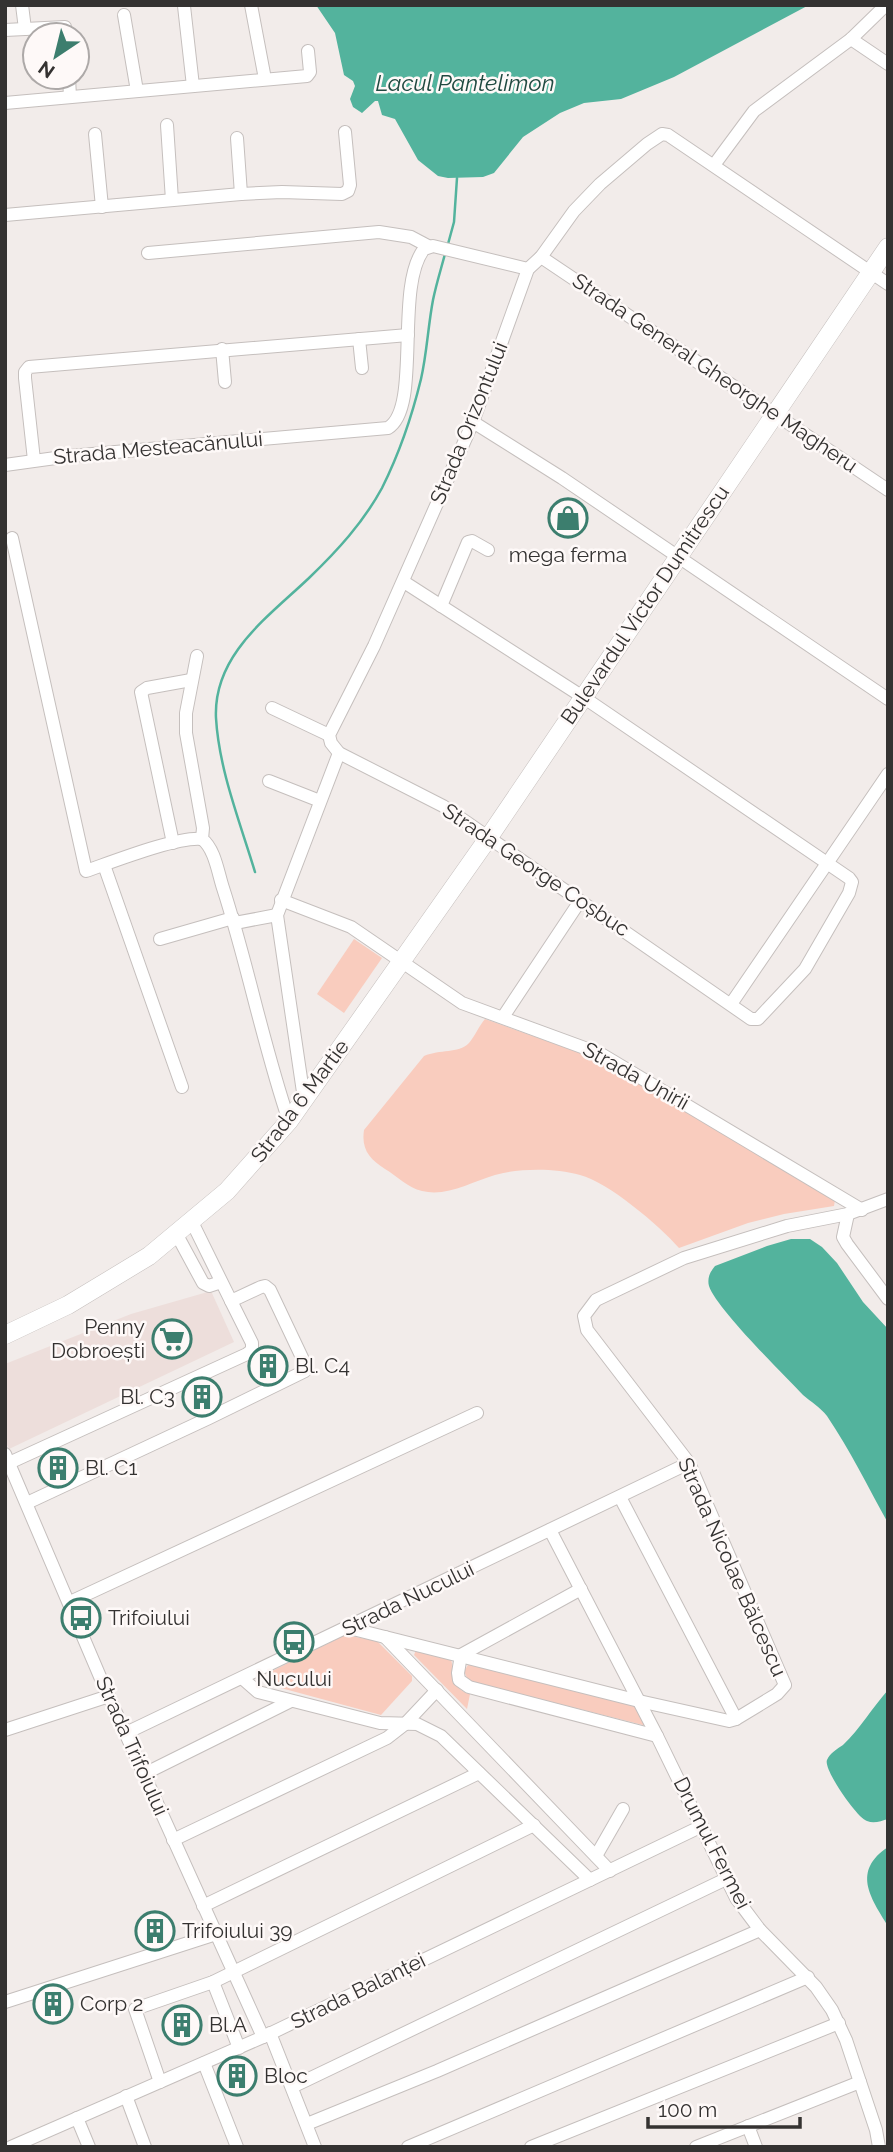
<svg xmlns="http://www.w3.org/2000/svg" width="893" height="2152" font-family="Raleway,sans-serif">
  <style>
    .built { fill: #eddedb }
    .green { fill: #f9ccbe }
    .water { fill: #53b39d }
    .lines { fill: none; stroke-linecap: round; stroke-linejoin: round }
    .stream { stroke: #53b39d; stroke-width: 2.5 }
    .street-casing { stroke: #c5bfbd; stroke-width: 14 }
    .secondary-casing { stroke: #c5bfbd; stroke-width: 19 }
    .street { stroke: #fff; stroke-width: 12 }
    .secondary { stroke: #fff; stroke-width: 18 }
    .labels { text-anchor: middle; stroke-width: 5; stroke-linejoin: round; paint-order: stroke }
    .street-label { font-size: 21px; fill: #343231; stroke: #fef9f8 }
    .poi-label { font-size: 21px; fill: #343231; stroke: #fef9f8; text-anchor: start }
    .water-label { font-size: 23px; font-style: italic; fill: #204a41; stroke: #fef9f8 }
  </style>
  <rect width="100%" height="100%" fill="#f2ecea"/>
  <polygon class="built" points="211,1291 234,1342 9,1449 5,1441 5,1364 131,1314"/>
  <g class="green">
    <polygon points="354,939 382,958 344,1013 317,994"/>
    <path d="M 485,1019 L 595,1058 L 625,1074 L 835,1200 L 834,1206 L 784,1214 L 748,1223 L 679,1248 C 660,1226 608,1182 580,1175 C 555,1168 520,1168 495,1175 C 471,1182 447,1197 422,1191 C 408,1188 397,1176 385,1169 C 370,1159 361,1150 364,1130 L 424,1056 C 440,1049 458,1054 469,1043 C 475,1036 479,1026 485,1019 Z"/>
    <polygon points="345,1635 377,1641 412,1676 412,1681 381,1715 266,1684 268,1673"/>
    <path d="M 416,1650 L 451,1659 C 455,1675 451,1689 470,1694 L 467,1709 L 414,1655 Z"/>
    <polygon points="474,1664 638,1707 647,1726 472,1682 467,1678 464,1671 468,1665"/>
  </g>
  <g class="water">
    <polygon points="316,5 809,5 674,77 621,99 584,103 560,113 523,137 494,173 483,177 448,178 438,176 418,160 395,119 382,115 378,101 375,101 362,113 353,107 350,99 355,86 353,81 344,75 335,33"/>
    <path d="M 791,1239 L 810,1239 L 822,1247 L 837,1263 L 863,1302 L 888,1329 L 888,1523 C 868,1487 850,1450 827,1416 C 820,1407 811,1402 803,1395 C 784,1375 716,1308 709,1286 C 707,1278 710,1272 715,1266 L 767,1246 Z"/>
    <path d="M 888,1690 L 888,1819 C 881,1821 874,1824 867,1821 C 857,1818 823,1769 827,1760 C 830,1753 837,1749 843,1745 C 860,1729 872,1708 888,1690 Z"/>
    <path d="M 888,1847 L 888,1926 C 870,1897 852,1871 888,1847 Z"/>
  </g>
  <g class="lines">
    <g class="stream">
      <polyline points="448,244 454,222 457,178"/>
      <path d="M 255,872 C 240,822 219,770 216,718 C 213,655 268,617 309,578 C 337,551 363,523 382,488 C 399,454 412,416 421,379 C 427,353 428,326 433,300 C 436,285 441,269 445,254"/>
    </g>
    <g class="street-casing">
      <g id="street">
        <polyline points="22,5 25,29"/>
        <polyline points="251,5 265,79"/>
        <polyline points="184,6 193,86"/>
        <polyline points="124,15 137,91"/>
        <polyline points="5,30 65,27 65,35"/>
        <polyline points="851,39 888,64"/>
        <polyline points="69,77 70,97"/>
        <polyline points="5,103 307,76 310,72 308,51"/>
        <polyline points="167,125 172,200"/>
        <polyline points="95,134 102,207"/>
        <polyline points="237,138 241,194"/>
        <polyline points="714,165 754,111 851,39 886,5"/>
        <polyline points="5,215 241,194 282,192 342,194 348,191 350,185 345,132"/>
        <polyline points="148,253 379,232 411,237 428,246"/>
        <polyline points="541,257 888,490"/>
        <polyline points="359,339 362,368"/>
        <polyline points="222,349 225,382"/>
        <polyline points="473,422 562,478 888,699"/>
        <polyline points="34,460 25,378 25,372 29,367 408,335"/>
        <path d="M 5,465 L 70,456 L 388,428 C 422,408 394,287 424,249 L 433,246 L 528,269"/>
        <path d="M 12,538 L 86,871 C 112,862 178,836 202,839"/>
        <polyline points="404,582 583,697 849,878 852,882 849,893 805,969 758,1019 751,1019 443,806 339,753 331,743 329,735 374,646 473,422 528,269 541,257 574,211 600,184 647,144 662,134 668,135 888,284"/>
        <polyline points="441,606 468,542 472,541 488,550"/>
        <path d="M 197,656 L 186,713 L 186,733 L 203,828 L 202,839 C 215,849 218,873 223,888 C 248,965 263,1045 289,1121"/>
        <polyline points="272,708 329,735"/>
        <polyline points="269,781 320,801"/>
        <polyline points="173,843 141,692 147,688 191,680"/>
        <polyline points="104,865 182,1087"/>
        <polyline points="281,900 351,927 462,1003 601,1054 862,1210"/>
        <polyline points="235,923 277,915"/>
        <polyline points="160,939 233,918"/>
        <polyline points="731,1004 888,774"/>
        <polyline points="503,1017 580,901"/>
        <polyline points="304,1099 277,915 339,753"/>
        <polyline points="848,1214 843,1237 847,1244 888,1299"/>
        <polyline points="192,1222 231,1301"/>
        <polyline points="177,1235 203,1283 209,1286 221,1282"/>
        <polyline points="5,1454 104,1686 263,2037"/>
        <polyline points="9,1463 247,1354 252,1350 252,1343 231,1301 261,1287 265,1286 270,1290 306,1366 305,1371 209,1418 27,1503"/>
        <polyline points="620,1497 736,1719"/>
        <polyline points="550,1530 657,1736 736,1898 760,1930 816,1987 832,2010 846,2040 876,2130 879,2147"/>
        <polyline points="581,1589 461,1655 458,1673 459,1680 469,1687 657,1736"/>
        <polyline points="70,1602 477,1413"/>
        <polyline points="349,1628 639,1701 729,1721 736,1719 777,1694 785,1685 689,1463 587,1330 584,1316 596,1300 684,1258 787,1226 848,1214 888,1199"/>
        <polyline points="385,1637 610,1871"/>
        <polyline points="242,1678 258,1692 380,1723 417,1724 441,1736 590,1880"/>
        <polyline points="5,1730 109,1696"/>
        <polyline points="126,1733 689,1463"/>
        <polyline points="144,1774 291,1701"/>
        <polyline points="173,1840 387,1738 405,1724 437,1690"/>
        <polyline points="596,1856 623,1809"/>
        <polyline points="203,1906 479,1773"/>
        <polyline points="213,1982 239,2048"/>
        <polyline points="5,2002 216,1934"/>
        <polyline points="270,2033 315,2147"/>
        <polyline points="204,2063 237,2147"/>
        <polyline points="160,2082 135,2009 213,1982 534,1825"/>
        <polyline points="292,2087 726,1879"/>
        <polyline points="126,2096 145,2147"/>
        <polyline points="77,2118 89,2147"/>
        <polyline points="307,2124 437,2071 760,1930"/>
        <polyline points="748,2126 756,2147"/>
        <polyline points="11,2147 263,2037 702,1826"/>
        <polyline points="408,2147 808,1977"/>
        <polyline points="531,2147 839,2023"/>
        <polyline points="696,2147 860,2082"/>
      </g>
    </g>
    <g class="secondary-casing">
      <polyline id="secondary" points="5,1335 68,1305 149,1256 227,1191 289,1121 489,837 888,247"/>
    </g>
    <use href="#street" class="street"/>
    <use href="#secondary" class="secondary"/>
  </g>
  <defs>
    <g id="shop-ring" transform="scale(2.0125)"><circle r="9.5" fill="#fef9f8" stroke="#3c7e6e" stroke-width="1.5"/><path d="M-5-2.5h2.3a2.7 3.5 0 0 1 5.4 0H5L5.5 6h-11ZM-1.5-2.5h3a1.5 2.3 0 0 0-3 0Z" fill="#3c7e6e"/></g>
    <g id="supermarket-ring" transform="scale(2.0125)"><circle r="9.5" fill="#fef9f8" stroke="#3c7e6e" stroke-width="1.5"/><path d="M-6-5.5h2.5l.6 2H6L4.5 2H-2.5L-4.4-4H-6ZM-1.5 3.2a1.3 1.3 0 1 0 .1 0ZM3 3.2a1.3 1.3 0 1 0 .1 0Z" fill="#3c7e6e"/></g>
    <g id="building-ring" transform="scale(2.0125)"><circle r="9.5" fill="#fef9f8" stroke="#3c7e6e" stroke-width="1.5"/><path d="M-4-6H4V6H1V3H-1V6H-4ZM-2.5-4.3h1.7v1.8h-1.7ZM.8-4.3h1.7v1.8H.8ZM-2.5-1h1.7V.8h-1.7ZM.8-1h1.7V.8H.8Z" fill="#3c7e6e"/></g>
    <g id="bus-ring" transform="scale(2.0125)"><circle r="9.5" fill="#fef9f8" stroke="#3c7e6e" stroke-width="1.5"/><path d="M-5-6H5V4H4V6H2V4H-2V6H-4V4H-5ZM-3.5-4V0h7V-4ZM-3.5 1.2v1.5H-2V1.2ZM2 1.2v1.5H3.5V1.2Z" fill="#3c7e6e"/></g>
  </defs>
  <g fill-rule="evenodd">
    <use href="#shop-ring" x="568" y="518"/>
    <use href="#supermarket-ring" x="172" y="1339"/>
    <use href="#building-ring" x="268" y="1366"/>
    <use href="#building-ring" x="202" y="1397"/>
    <use href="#building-ring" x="58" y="1468"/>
    <use href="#bus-ring" x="81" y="1618"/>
    <use href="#bus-ring" x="294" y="1642"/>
    <use href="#building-ring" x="155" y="1931"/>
    <use href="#building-ring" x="53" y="2004"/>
    <use href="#building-ring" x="182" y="2025"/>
    <use href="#building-ring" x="237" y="2076"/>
  </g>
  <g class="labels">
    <g class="street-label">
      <text transform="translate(715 373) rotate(34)" y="7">Strada General Gheorghe Magheru</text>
      <text transform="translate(469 423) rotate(-68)" y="7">Strada Orizontului</text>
      <text transform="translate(158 448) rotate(-5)" y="7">Strada Mesteacănului</text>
      <text transform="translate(645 605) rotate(-56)" y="7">Bulevardul Victor Dumitrescu</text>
      <text transform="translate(536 870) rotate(34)" y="7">Strada George Coșbuc</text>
      <text transform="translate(636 1076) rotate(29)" y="7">Strada Unirii</text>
      <text transform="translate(300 1101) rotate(-53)" y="7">Strada 6 Martie</text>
      <text transform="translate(732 1567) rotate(66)" y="7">Strada Nicolae Bălcescu</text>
      <text transform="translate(408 1599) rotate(-26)" y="7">Strada Nucului</text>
      <text transform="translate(132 1746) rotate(66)" y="7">Strada Trifoiului</text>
      <text transform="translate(712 1843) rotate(63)" y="7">Drumul Fermei</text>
      <text transform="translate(358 1991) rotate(-26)" y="7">Strada Balanței</text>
    </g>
    <g class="poi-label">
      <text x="568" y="562" text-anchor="middle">mega ferma</text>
      <text x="145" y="1334" text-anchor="end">Penny<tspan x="145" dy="24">Dobroești</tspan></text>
      <text x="295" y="1373">Bl. C4</text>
      <text x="175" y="1404" text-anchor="end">Bl. C3</text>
      <text x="85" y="1475">Bl. C1</text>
      <text x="108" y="1625">Trifoiului</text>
      <text x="294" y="1686" text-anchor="middle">Nucului</text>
      <text x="182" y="1938">Trifoiului 39</text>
      <text x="80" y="2011">Corp 2</text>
      <text x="209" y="2032">Bl.A</text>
      <text x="264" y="2083">Bloc</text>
    </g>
    <g class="water-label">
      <text x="465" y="91">Lacul Pantelimon</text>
    </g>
  </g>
  <rect width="893" height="2152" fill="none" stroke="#343231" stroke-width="14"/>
  <g transform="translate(56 56) rotate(215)"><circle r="33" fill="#fef9f8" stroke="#ada9a8" stroke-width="2"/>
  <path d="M0-5L12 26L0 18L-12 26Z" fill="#3c7e6e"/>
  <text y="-10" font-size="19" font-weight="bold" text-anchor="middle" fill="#343231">N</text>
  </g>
  <path d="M648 2117v10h152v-10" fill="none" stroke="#343231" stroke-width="3.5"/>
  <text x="658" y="2117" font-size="21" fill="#343231" stroke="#fef9f8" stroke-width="5" paint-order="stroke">100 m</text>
</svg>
